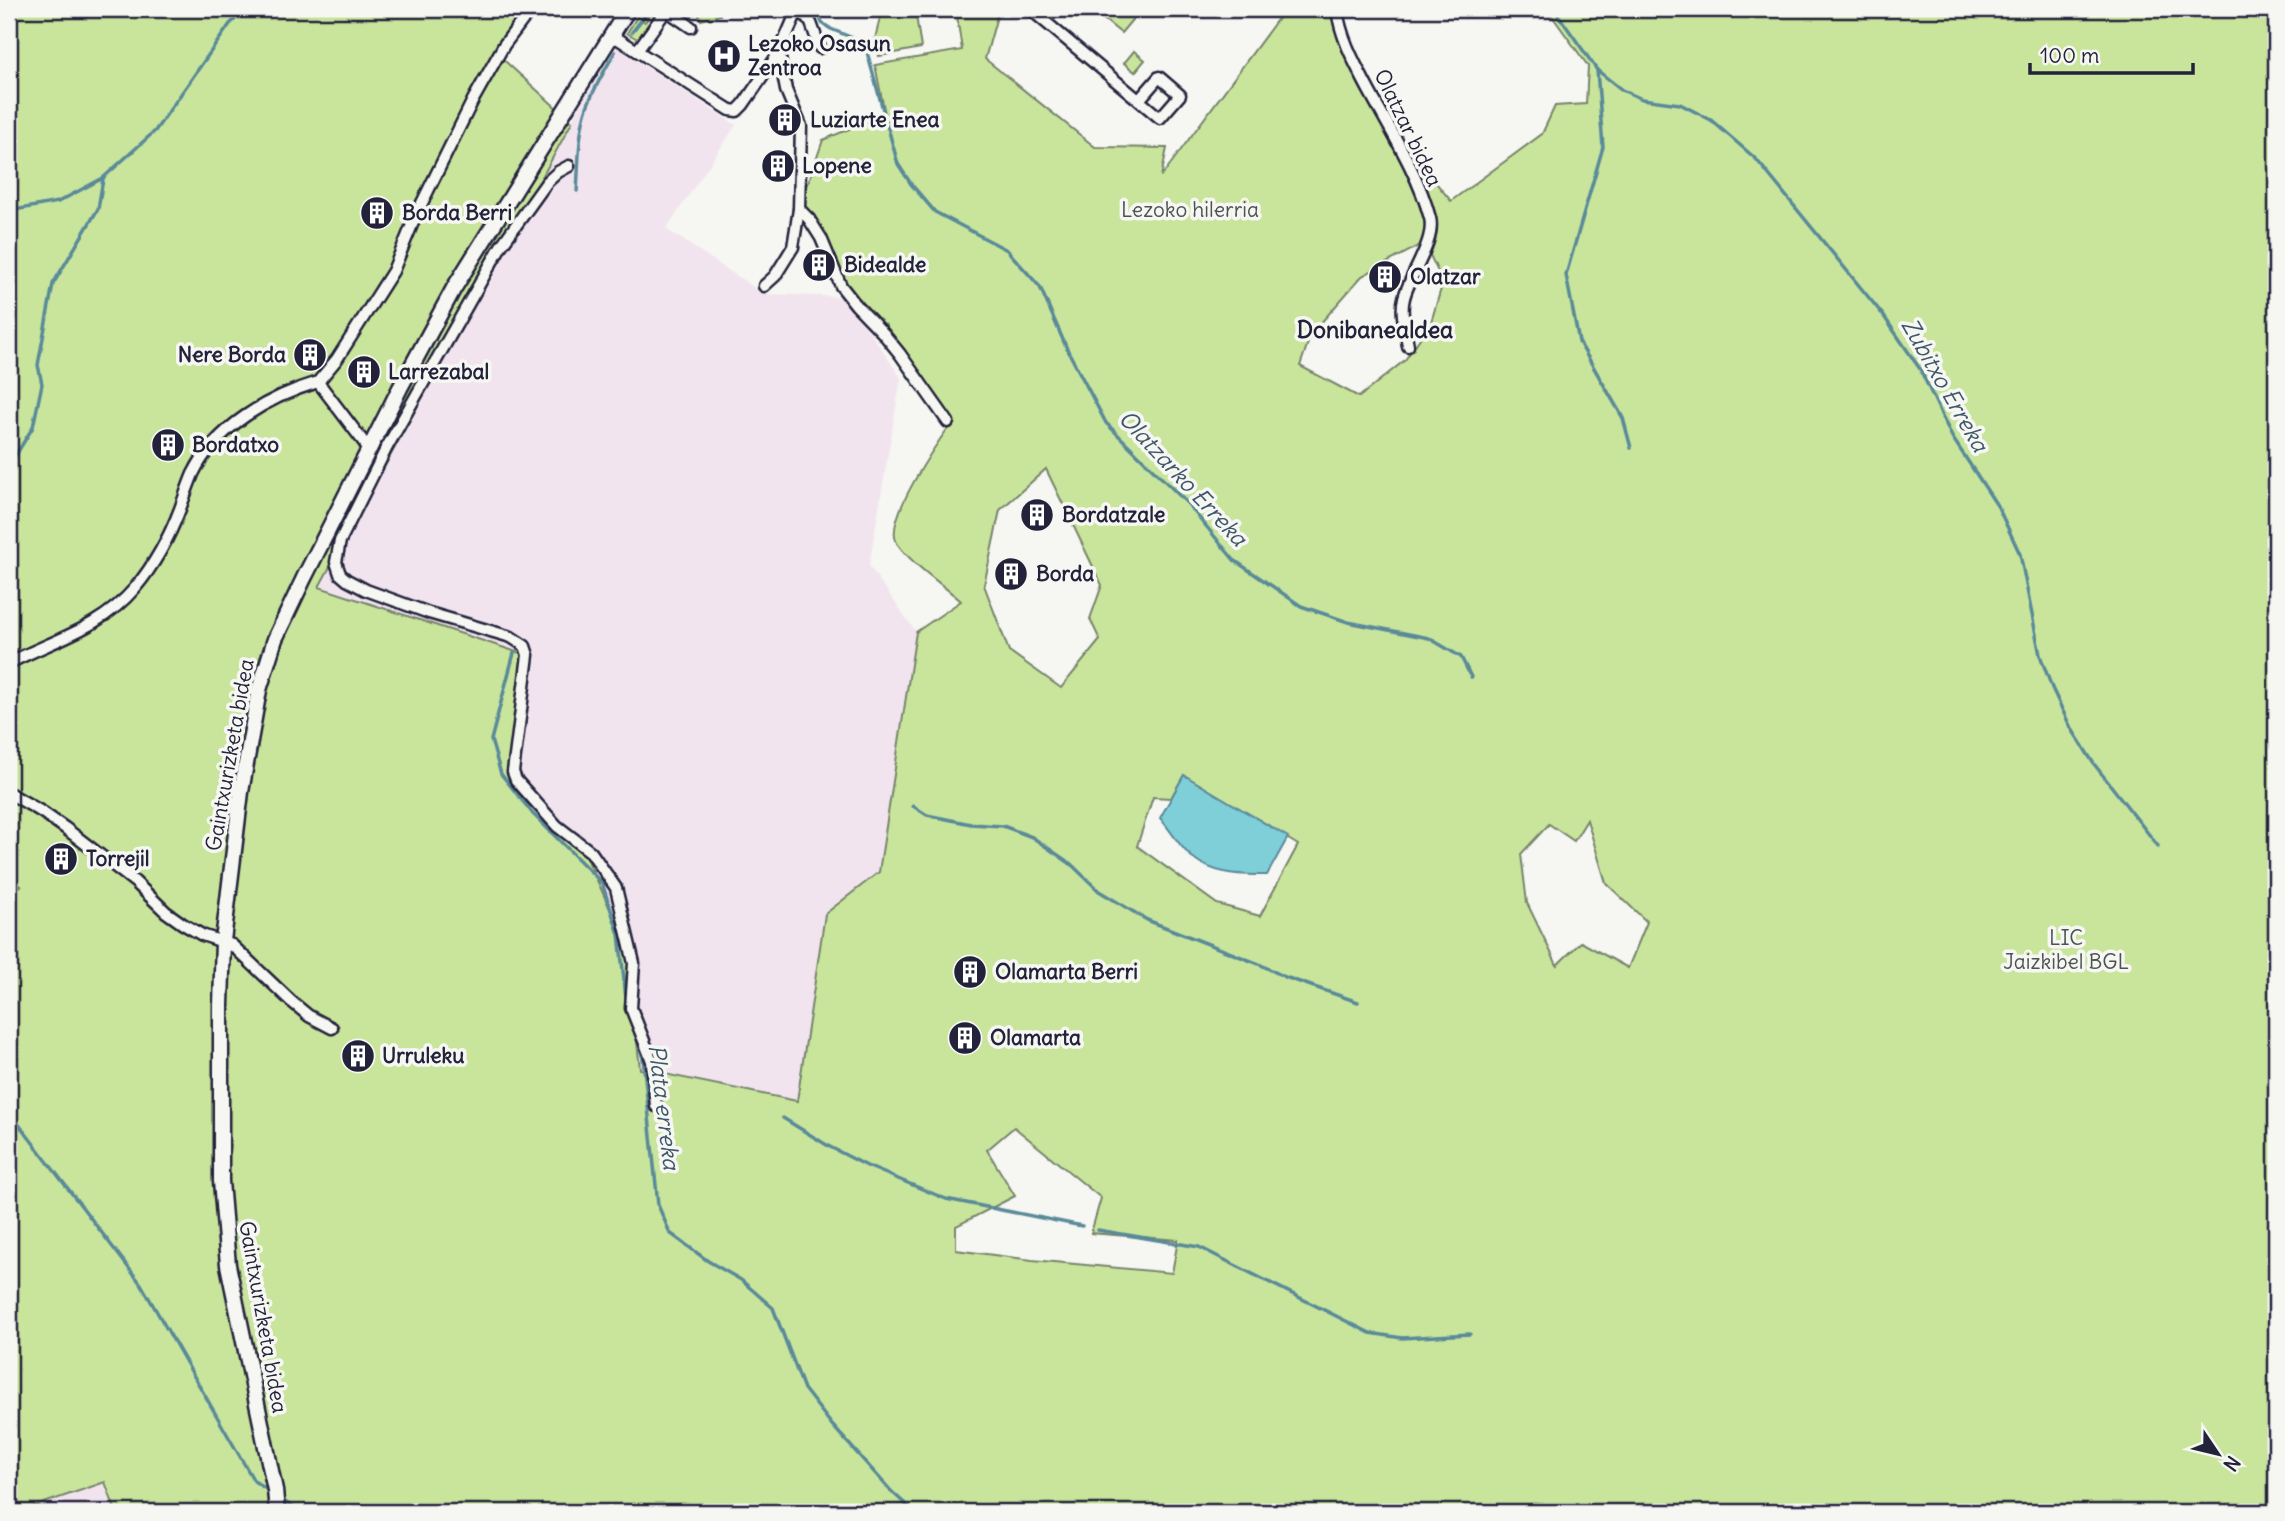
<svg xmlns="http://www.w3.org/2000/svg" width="2285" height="1521" font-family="Delius,sans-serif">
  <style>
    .built { fill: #f1e4ee }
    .green { fill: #c9e59c; stroke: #76846c; stroke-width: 2; fill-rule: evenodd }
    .water { fill: #7fcfd8; stroke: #5a8a99; stroke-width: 2 }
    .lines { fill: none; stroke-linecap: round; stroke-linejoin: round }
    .stream { stroke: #5a8a99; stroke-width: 3.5 }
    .minor-casing { stroke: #22223b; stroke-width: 15 }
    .secondary-casing { stroke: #22223b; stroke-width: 19 }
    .minor { stroke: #f6f6f2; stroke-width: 10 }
    .secondary { stroke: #f6f6f2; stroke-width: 14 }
    .labels { text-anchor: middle; stroke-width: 7; stroke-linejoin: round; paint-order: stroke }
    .poi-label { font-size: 21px; font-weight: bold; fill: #22223b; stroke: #f6f6f2; text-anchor: start }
    .street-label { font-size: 21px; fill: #22223b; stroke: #f6f6f2 }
    .park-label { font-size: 21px; fill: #4c5353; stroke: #f6f6f2 }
    .neighbourhood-label { font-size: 23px; font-weight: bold; fill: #22223b; stroke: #f6f6f2 }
    .water-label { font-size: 23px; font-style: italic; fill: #3e566a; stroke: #f6f6f2 }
  </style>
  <rect width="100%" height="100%" fill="#f6f6f2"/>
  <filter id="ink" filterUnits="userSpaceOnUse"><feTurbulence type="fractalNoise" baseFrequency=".0143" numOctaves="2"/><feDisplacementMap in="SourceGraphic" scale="14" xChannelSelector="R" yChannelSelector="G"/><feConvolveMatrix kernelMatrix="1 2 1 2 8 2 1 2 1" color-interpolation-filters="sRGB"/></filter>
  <g filter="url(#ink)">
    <g class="built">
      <polygon points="613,45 736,125 666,229 764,294 846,297 901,378 869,566 916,632 879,872 825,914 797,1101 640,1069 626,944 586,856 532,814 512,773 318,587"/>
      <polygon points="105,1482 116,1512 18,1512"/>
    </g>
    <g class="green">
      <path d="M 9,9 L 533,9 L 496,53 L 572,122 L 319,587 L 529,656 L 512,773 L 532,814 L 586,856 L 626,944 L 640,1069 L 797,1101 L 825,914 L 879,872 L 916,632 L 961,601 C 943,585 909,562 897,543 C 883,521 937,443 951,424 L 885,331 L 886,325 L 856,303 L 801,204 L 823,140 L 885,114 L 875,65 L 962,50 L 956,9 L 999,9 L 985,59 L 1095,147 L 1167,148 L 1161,177 L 1285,9 L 1337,9 L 1341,22 L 1386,123 L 1451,201 L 1542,134 L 1555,106 L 1586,104 L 1588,66 L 1547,9 L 2276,9 L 2276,1512 L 116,1512 L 105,1482 L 18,1512 L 9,1512 L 9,892 L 21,886 L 9,875 ZM 1424,243 L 1443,282 L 1431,322 L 1405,360 L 1359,397 L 1300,366 L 1311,334 L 1362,276 ZM 1046,469 L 1102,585 L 1090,619 L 1100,640 L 1061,688 L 1009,651 L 984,585 L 1000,510 ZM 1184,775 L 1298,845 L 1260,916 L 1217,904 L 1137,846 L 1153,797 L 1171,798 ZM 1587,820 L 1606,883 L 1647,922 L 1628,968 L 1581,942 L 1557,965 L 1527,903 L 1521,854 L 1549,824 L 1574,841 ZM 1014,1127 L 1101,1198 L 1091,1233 L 1178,1240 L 1172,1273 L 1032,1260 L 956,1250 L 956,1226 L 1015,1196 L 987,1150 Z"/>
      <polygon points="654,9 660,9 639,40 627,33 637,17 645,22"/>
      <polygon points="679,9 719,9 720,15 701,20 698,12 691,16"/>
      <polygon points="882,9 915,9 921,48 879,56 875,39"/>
      <polygon points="1091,9 1141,9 1121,33"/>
      <polygon points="1134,51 1145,60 1135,72 1124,63"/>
    </g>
    <path class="water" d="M 1184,775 L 1288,837 L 1267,875 C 1239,875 1214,875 1192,857 C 1181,849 1170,829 1160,818 Z"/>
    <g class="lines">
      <g class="stream">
        <polyline points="817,9 822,23 831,29 855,39 867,52 898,164 911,184 935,212 1007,250 1040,287 1067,349 1106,423 1187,503 1234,560 1301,606 1348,622 1429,638 1461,657 1471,677"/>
        <polyline points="1554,9 1597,70 1622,90 1642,99 1680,104 1711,120 1756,159 1883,315 1920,369 1952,437 1998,507 2020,554 2040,655 2052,688 2070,726 2094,764 2158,846"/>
        <polyline points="632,32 650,9"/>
        <polyline points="1597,70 1603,147 1566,275 1579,342 1623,418 1631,448"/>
        <path d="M 577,191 C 579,164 578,133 587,107 C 594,88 605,70 615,52"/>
        <polyline points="9,211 58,202 103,178 155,131 230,24 246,9"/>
        <polyline points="9,466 33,427 42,384 38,365 53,284 98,209 103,179"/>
        <polyline points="514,653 491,740 501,774 533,814 602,883 619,934 627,1007"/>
        <polyline points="913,806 927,815 971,824 1003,826 1032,837 1071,864 1099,891 1147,920 1259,964 1285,977 1358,1002"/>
        <polyline points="629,1015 643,1058 658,1205 670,1233 708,1261 741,1280 773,1308 804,1389 832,1425 891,1491 914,1512"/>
        <polyline points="9,1117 17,1122 141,1284 254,1481 266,1489"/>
        <polyline points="783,1118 830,1147 867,1166 946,1199 1082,1226"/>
        <polyline points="1098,1230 1199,1247 1370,1333 1402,1338 1470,1334"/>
        <polyline points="285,1502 300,1512"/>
      </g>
      <g class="minor-casing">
        <g id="minor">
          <polyline points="800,9 811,23 820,48"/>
          <polyline points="1030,9 1160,118 1180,95 1159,77 1139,100"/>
          <path d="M 1337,9 C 1340,35 1353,60 1365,83 C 1388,127 1417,170 1430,218 C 1436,241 1409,276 1404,298 C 1400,313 1406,331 1408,346"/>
          <polyline points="612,35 730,110 737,111 743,105 779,53 798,9"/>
          <polyline points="637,51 665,12 669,12 691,27"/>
          <polyline points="569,166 558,172 547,182 501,246 387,447 340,541 336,562 340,574 347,580 366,590 429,613 511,637 525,646 528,655 513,772 516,780 557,826 591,852 616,888 634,963 631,1008 652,1061 656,1106"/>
          <polyline points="799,209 809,219 821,238 841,286 856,305 883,333 900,354 948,422"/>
          <polyline points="764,286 775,276 793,247 799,209 801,126 786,90 779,53"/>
          <polyline points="318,382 337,359 393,271 416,215 473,100 504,45 531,9"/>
          <path d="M 9,663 C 55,639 100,629 135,588 C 155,564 169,538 180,509 C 184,498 188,486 193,474 C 216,427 268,397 318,382 L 369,449"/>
          <polyline points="9,793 42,812 65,828 135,882 166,912 183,924 202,935 232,945 292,1002 309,1016 332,1028"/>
        </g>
      </g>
      <g class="secondary-casing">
        <polyline id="secondary" points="277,1512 275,1490 228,1265 221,1181 221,1005 223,941 241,792 259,690 275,639 304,578 400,388 454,288 628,9"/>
      </g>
      <use href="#minor" class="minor"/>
      <use href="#secondary" class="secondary"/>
    </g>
  </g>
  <defs>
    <g id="hospital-disc" transform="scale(1.75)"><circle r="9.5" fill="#22223b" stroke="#f6f6f2"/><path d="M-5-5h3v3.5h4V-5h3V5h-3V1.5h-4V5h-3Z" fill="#fff"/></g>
    <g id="building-disc" transform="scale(1.75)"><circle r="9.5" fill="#22223b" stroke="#f6f6f2"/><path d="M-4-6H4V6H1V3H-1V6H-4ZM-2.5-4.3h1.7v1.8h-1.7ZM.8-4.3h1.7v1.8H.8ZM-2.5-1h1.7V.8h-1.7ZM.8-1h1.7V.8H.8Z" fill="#fff"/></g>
  </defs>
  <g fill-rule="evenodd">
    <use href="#hospital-disc" x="724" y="56"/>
    <use href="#building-disc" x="785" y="120"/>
    <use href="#building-disc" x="778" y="166"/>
    <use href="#building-disc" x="377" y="213"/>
    <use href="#building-disc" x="819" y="265"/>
    <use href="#building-disc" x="1385" y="277"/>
    <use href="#building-disc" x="310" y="355"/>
    <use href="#building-disc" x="364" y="372"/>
    <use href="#building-disc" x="168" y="445"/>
    <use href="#building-disc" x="1037" y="515"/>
    <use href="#building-disc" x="1011" y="574"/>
    <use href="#building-disc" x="61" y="859"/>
    <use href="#building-disc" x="970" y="972"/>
    <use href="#building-disc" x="965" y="1038"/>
    <use href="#building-disc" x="358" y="1056"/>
  </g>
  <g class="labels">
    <g class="poi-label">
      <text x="748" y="51">Lezoko Osasun<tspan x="748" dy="24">Zentroa</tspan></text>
      <text x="810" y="127">Luziarte Enea</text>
      <text x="802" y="173">Lopene</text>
      <text x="402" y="220">Borda Berri</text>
      <text x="844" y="272">Bidealde</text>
      <text x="1410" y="284">Olatzar</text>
      <text x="286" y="362" text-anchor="end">Nere Borda</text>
      <text x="388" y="379">Larrezabal</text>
      <text x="192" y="452">Bordatxo</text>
      <text x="1062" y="522">Bordatzale</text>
      <text x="1036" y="581">Borda</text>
      <text x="86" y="866">Torrejil</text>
      <text x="995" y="979">Olamarta Berri</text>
      <text x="990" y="1045">Olamarta</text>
      <text x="382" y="1063">Urruleku</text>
    </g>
    <g class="street-label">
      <text transform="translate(1408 128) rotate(64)" y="7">Olatzar bidea</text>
      <text transform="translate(230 755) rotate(-80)" y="7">Gaintxurizketa bidea</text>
      <text transform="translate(263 1317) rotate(80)" y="7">Gaintxurizketa bidea</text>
    </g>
    <g class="park-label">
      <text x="1190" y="217">Lezoko hilerria</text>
      <text x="2066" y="945">LIC<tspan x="2066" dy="24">Jaizkibel BGL</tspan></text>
    </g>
    <g class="neighbourhood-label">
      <text x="1375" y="338">Donibanealdea</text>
    </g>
    <g class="water-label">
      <text transform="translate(1945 385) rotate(60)" y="8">Zubitxo Erreka</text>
      <text transform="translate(1183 478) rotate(47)" y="8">Olatzarko Erreka</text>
      <text transform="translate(664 1107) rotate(83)" y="8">Plata erreka</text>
    </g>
  </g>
  <rect width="2285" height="1521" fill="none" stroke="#f6f6f2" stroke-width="35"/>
  <rect x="18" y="18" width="2250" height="1486" fill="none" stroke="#22223b" stroke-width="2.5" filter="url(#ink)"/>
  <g transform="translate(2218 1454) rotate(125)" stroke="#f6f6f2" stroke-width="5" paint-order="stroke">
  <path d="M0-5L12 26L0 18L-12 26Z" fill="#22223b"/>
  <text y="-10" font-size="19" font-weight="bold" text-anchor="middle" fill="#22223b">N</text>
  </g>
  <path d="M2030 63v10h163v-10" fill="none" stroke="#22223b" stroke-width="3.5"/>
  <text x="2040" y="63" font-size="21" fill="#22223b" stroke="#f6f6f2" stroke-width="5" paint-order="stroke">100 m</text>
</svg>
